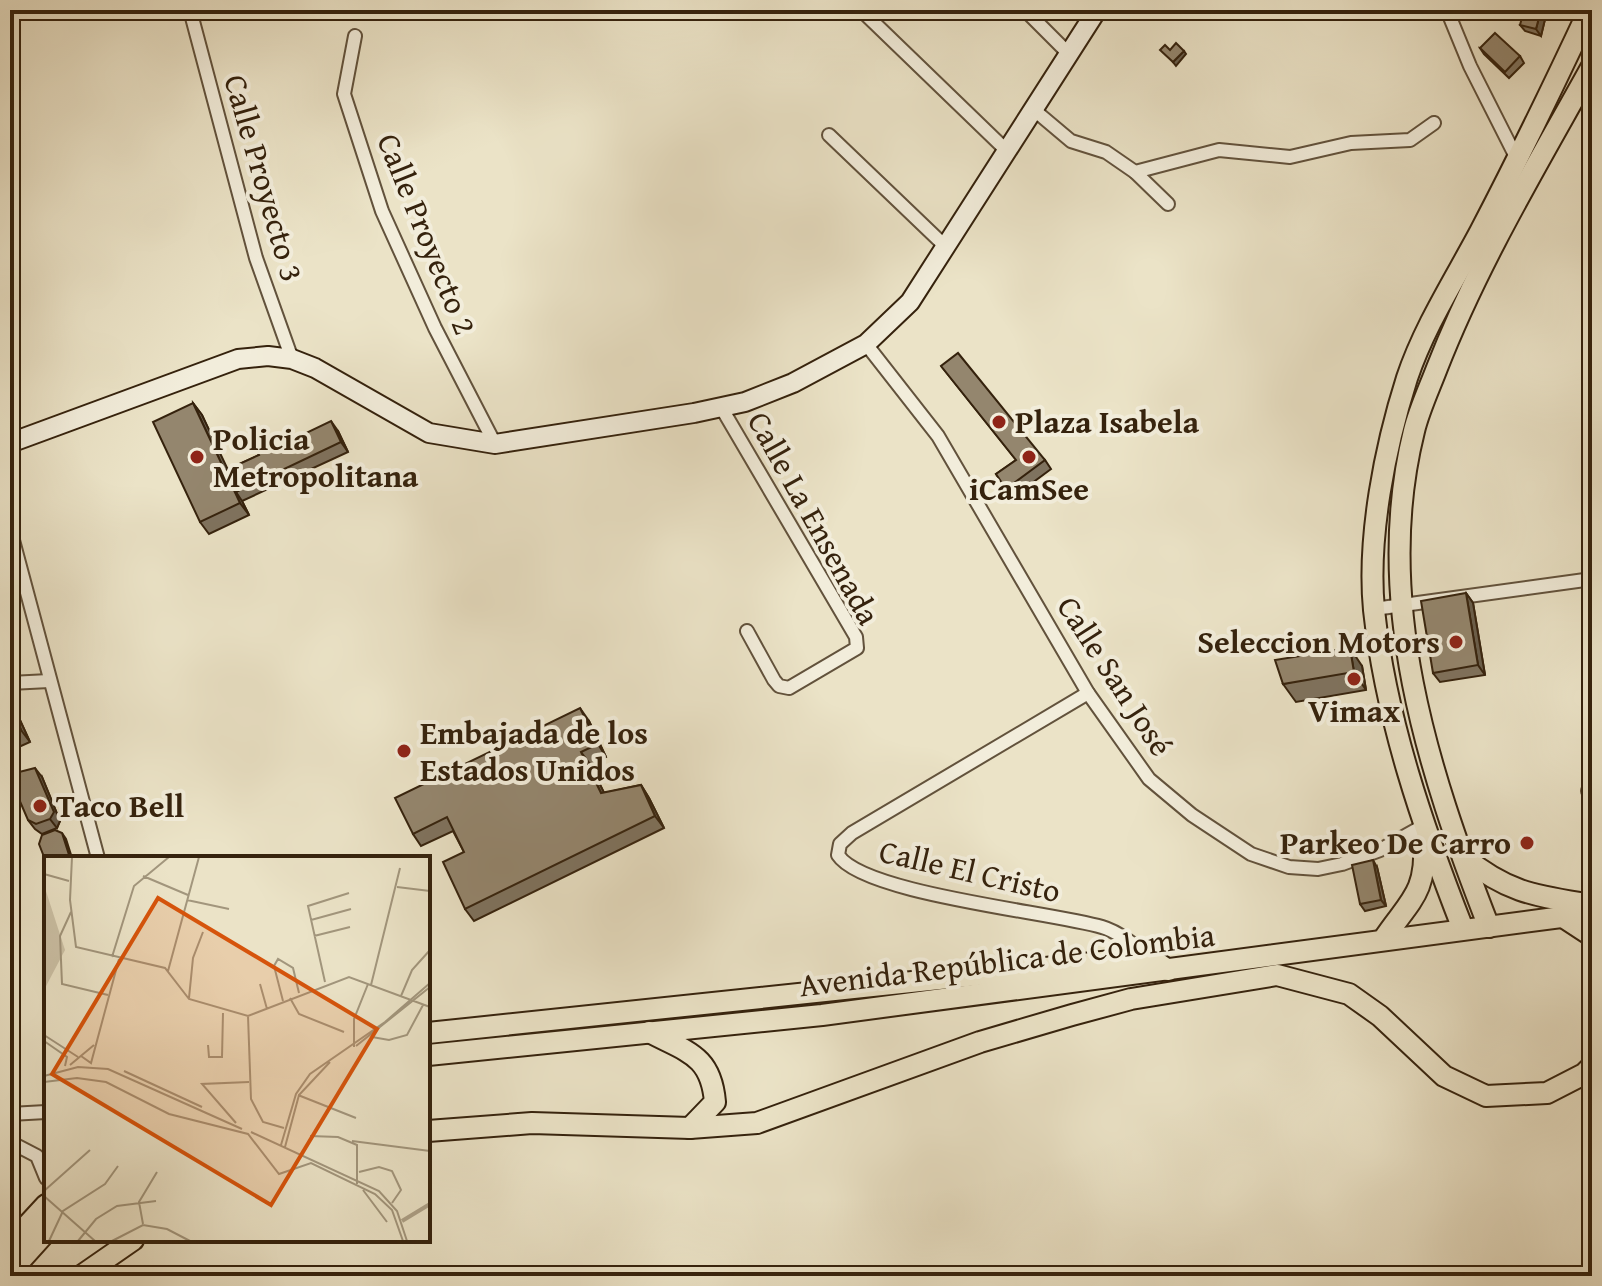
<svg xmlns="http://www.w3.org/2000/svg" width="1602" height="1286" font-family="'Gentium Book Plus',serif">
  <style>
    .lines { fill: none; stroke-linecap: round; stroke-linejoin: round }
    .minor-casing { stroke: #62523c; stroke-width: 16 }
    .secondary-casing { stroke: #35220d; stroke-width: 22 }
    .primary-casing { stroke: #35220d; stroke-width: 24 }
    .minor { stroke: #f2eddb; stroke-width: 12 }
    .secondary { stroke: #f2eddb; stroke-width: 18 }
    .primary { stroke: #ebe3c7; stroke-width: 20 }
    .wall { fill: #7f735f; stroke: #35220d; stroke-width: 2 }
    .shaded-wall { fill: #685e4d; stroke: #35220d; stroke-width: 2 }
    .building { fill: #94866e; stroke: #35220d; stroke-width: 2 }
    .poi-dot { fill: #8f2418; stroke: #f2eddb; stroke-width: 3 }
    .labels { text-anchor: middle; stroke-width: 8; stroke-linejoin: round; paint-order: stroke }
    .street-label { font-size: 32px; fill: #35220d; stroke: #f2eddb }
    .poi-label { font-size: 32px; font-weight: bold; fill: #35220d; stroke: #f2eddb; text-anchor: start }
    .inset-river { fill: none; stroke: #ada188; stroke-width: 4 }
    .inset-road { fill: none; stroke: #a2967d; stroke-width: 2 }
    .view { fill: #d6540c; fill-opacity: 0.15; stroke: #d6540c; stroke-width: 4 }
    .inset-edge { fill: none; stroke: #35220d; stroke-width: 4 }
  </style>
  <rect width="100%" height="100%" fill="#ebe3c7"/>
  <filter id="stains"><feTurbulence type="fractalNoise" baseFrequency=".0025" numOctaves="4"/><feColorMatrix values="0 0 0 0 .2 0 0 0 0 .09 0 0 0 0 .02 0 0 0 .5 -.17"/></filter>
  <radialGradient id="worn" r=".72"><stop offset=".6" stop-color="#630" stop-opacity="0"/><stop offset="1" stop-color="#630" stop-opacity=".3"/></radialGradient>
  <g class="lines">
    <g class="minor-casing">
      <g id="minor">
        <polyline points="190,10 256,258 292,359"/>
        <polyline points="861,10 1007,151"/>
        <polyline points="1025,10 1068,53"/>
        <polyline points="1447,10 1470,66 1517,159"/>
        <polyline points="355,36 344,94 382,211 435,328 495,444"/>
        <polyline points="1033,109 1071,141 1106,152 1135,172 1219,150 1290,157 1351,143 1410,140 1434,123"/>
        <polyline points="829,135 946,247"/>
        <polyline points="1135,172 1168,204"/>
        <polyline points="866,344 938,436 1088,693 1149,779 1192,815 1251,854 1289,867 1318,869 1342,864 1380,850 1423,826"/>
        <polyline points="721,407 856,637 857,648 789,688 779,686 774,680 747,631"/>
        <polyline points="10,529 98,858"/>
        <polyline points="1374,609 1592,579"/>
        <polyline points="10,683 49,681"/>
        <path d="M 1088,693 L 852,833 L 840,844 L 838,855 C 863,894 1051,912 1102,927 C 1119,932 1136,946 1149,957"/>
        <polyline points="1588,791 1592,791"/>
        <polyline points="10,1114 46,1112"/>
        <polyline points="10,1142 37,1156 46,1178"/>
      </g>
    </g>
    <g class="secondary-casing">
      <polyline id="secondary" points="10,443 238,359 268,356 292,359 315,368 429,433 495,444 694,413 745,402 793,383 866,344 910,302 1097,10"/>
    </g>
    <g class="primary-casing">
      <g id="primary">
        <path d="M 1464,857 C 1509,894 1538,896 1592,905"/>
        <polyline points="1563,917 1592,936"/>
        <path d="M 1489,927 C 1428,771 1372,599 1414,431 C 1419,410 1429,389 1437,368 C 1478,263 1537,165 1592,66"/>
        <path d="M 1463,929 C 1423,827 1386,720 1374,610 C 1367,538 1385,447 1407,378 C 1424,327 1455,279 1480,232 C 1518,159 1554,85 1589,10"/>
        <path d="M 1383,940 C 1409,901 1427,894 1424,842"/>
        <path d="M 649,1032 C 687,1052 711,1055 715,1102 L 690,1128"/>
        <polyline points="428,1033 1149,957 1168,970"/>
        <polyline points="428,1055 822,1015 1592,913"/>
        <polyline points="428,1131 532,1123 690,1128 757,1123 980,1042 1072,1015 1131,999 1277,975 1349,994 1380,1016 1444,1076 1486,1096 1547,1093 1584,1074 1592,1066"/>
        <polyline points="10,1244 46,1205"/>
        <polyline points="10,1272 46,1232"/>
        <polyline points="81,1276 133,1240"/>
      </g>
    </g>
    <use href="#minor" class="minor"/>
    <use href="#secondary" class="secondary"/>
    <use href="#primary" class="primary"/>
  </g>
  <g class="wall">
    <polygon points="1459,10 1474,10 1461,13"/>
    <polygon points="1546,15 1541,36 1525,31 1520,25"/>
    <polygon points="1480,48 1520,56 1524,63 1509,78 1484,54"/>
    <polygon points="941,366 1045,460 1051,469 1012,498 996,474 1016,460"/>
    <polygon points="193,403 202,415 227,470 259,455 270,443 274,449 338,431 348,452 242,501 249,515 209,534 200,522"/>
    <polygon points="1466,593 1473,603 1485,675 1440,682 1433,673"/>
    <polygon points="1362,666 1366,690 1296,702 1283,684"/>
    <polygon points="10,701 14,707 30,742 10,751"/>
    <polygon points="589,721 606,757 590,764 604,793 641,785 649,798 664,828 474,921 465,909 464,852 453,831 421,846 413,834"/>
    <polygon points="42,777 60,821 57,828 42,834 35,829 28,820"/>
    <polygon points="1377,867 1386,906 1365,911 1360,904"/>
  </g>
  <g class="shaded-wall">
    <polygon points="1541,10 1546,15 1541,36 1536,29"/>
    <polygon points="1184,51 1186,54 1176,66 1173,62"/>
    <polygon points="193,403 202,415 238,491 236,492 242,501 249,515 240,503"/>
    <polygon points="331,421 338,431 348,452 341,442"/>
    <polygon points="1466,593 1473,603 1485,675 1478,665"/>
    <polygon points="1350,648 1362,666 1366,690 1354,672"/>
    <polygon points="10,701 14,707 30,742 21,730 10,705"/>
    <polygon points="580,708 589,721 606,757 598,744"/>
    <polygon points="581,752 590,764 610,805 601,793"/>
    <polygon points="35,768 42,777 60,821 57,828 50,819"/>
    <polygon points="641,785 649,798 664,828 655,816"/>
    <polygon points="62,833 66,839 72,858 70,858"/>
    <polygon points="1373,860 1377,867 1386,906 1381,900"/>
  </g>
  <g class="building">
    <polygon points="1524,10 1541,10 1536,29 1520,25"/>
    <polygon points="1495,33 1520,56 1505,72 1480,48"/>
    <polygon points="1176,43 1184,51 1173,62 1160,50 1165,45 1170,50"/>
    <polygon points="958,353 1045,460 1006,489 996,474 1016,460 941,366"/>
    <polygon points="193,403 240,503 200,522 153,422"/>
    <polygon points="331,421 341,442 236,492 226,470 259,455 256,449 270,443 273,449"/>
    <polygon points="1466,593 1478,665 1433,673 1421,601"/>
    <polygon points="1350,648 1354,672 1283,684 1275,660"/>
    <polygon points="10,705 21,730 10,735"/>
    <polygon points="580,708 598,744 581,752 601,793 641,785 655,816 465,909 443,862 464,852 447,817 413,834 395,798"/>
    <polygon points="35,768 54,812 50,819 36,824 28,820 12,783 15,773"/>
    <polygon points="55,830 62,833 70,858 46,858 46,862 39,844 42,835"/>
    <polygon points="1373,860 1381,900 1360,904 1352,865"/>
  </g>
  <g class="poi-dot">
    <circle cx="999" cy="422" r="8"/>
    <circle cx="197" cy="457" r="8"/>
    <circle cx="1029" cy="457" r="8"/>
    <circle cx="1456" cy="642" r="8"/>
    <circle cx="1354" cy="679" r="8"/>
    <circle cx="404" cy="751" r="8"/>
    <circle cx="40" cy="806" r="8"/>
    <circle cx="1527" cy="843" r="8"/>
  </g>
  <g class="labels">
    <g class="street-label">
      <text transform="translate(264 178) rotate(74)" y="11">Calle Proyecto 3</text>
      <text transform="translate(427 234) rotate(68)" y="11">Calle Proyecto 2</text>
      <text transform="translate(814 518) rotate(61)" y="11">Calle La Ensenada</text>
      <text transform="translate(1115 676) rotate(57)" y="11">Calle San José</text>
      <text transform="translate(970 871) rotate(13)" y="11">Calle El Cristo</text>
      <text transform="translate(1007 960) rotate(-7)" y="11">Avenida República de Colombia</text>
    </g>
    <g class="poi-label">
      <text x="1015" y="433">Plaza Isabela</text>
      <text x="213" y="450">Policia<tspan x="213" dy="37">Metropolitana</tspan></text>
      <text x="1029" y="500" text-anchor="middle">iCamSee</text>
      <text x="1440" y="653" text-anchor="end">Seleccion Motors</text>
      <text x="1354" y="722" text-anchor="middle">Vimax</text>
      <text x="420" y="744">Embajada de los<tspan x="420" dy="37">Estados Unidos</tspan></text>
      <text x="56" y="817">Taco Bell</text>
      <text x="1511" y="854" text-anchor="end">Parkeo De Carro</text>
    </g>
  </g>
  <g transform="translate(44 856)">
    <rect width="386" height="386" fill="#ebe3c7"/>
    <path d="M 0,29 L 21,94 L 0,134 Z" fill="#ccc2a7"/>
    <path class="inset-river" d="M 358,365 L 386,348"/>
    <path class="inset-road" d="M 28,1 L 26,44 L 32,91 L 121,112 L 145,143 L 204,160 L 305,121 L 386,151M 0,18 L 25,25M 99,20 L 144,39M 353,31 L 386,35M 143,44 L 185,53M 27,56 L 16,80 L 18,128 L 64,139M 267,64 L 307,53M 270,80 L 306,71M 68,101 L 90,30 L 125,1M 124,115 L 155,1M 281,126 L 264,50 L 305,37M 216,128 L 223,153M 327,129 L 356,12M 357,140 L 368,114 L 386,94M 145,142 L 149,102 L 159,76M 246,142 L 255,158 L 300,176M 239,145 L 230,110 L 234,103 L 249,112 L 255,137M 204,160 L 207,243 L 219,266 L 240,272M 0,179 L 34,201M 328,181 L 345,184 L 363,179 L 379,149M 0,185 L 23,201 L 21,210M 164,189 L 165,201 L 178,201 L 179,157M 312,190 L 386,131M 310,191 L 310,163 L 324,128M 37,200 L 47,207 L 75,103M 26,209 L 50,189M 80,215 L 158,251M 0,220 L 34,211 L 64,213 L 198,273M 0,226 L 33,222 L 62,226 L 125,258 L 204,278 L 235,318 L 267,307 L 331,338 L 348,354 L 359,385M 254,239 L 312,262M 192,267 L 158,228 L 205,226M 207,276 L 335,335 L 353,355 L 363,385M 266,280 L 294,281 L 313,289 L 313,328M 308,285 L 386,295M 237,289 L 252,238 L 266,218 L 341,166 L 386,127M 241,291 L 255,239 L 286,206M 315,316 L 335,311 L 348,315 L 357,334 L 348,347M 319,334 L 343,366M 0,335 L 46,294M 0,340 L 51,385M 99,368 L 95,346 L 113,316M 5,385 L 19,355 L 61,328 L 74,310M 34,385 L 52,363 L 73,350 L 112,345M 68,385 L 99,369 L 123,373 L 146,385"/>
    <path class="view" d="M 114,42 L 333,173 L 227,349 L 8,218 Z"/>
    <rect width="386" height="386" class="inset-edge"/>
  </g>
  <rect width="1602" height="1286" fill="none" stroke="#ebe3c7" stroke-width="40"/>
  <rect x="12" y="12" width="1578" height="1262" fill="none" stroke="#35220d" stroke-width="4"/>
  <rect x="20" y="20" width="1562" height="1246" fill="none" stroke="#35220d" stroke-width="2"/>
  <rect width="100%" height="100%" filter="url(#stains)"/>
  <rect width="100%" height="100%" fill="url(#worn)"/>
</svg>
